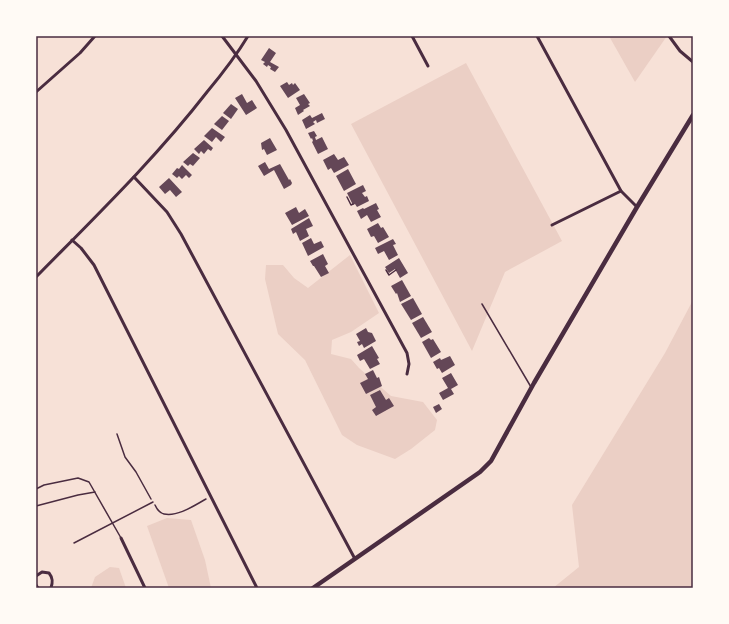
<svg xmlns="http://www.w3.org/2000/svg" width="729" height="624" font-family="'PT Sans Narrow',sans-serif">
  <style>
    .green { fill: #ebcfc5 }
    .building { fill: #644757 }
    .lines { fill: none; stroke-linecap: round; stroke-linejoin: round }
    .path { stroke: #4a2c40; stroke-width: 1.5 }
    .service { stroke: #4a2c40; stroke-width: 1.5 }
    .minor { stroke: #4a2c40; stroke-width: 3 }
    .primary { stroke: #4a2c40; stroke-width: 4.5 }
    .neatline { fill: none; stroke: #4a2c40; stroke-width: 1.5 }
  </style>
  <rect width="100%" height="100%" fill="#f7e1d7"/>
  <g class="green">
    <polygon points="609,36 667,36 635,82"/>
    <polygon points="466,63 562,241 505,272 472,351 351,124"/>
    <polygon points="350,255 379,313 351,332 332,340 331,354 351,359 359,368 391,396 423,402 437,420 435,430 411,449 395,459 357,445 342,435 305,360 278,334 265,279 266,265 283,265 294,278 308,288"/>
    <polygon points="693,300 693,588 553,588 579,567 572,505 665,353"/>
    <polygon points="167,518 191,520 205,560 211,588 169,588 147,526"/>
    <polygon points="110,567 119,568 126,588 91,588 95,577"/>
  </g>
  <g class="building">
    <polygon points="269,48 276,53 270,62 279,67 275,72 270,69 271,67 268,65 267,67 263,64 265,62 261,60"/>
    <polygon points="287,82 289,85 292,83 293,85 295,83 300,90 288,98 280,86"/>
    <polygon points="242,94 247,103 252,100 257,108 246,115 235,98"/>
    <polygon points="304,94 310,103 308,104 310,106 303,110 304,111 298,115 295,108 300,105 296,98"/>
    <polygon points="231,104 238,109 231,119 223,113"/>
    <polygon points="322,113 325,119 317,123 316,120 313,122 315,124 306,129 302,120 310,115 312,118"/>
    <polygon points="222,116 229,121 222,130 214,124"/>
    <polygon points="212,128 225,137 221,142 216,137 212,142 204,136"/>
    <polygon points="314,131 317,136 315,137 316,140 322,137 328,149 318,154 312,142 313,141 312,138 311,139 308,133"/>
    <polygon points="270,138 277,150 267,155 264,149 262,150 261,143"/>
    <polygon points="204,140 213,148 211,151 208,149 204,154 201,151 199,154 194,149"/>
    <polygon points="193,153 200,158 193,166 190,164 188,166 183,162"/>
    <polygon points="334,154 338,160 344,157 349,165 334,173 331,168 328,170 323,160"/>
    <polygon points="265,162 269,169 280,164 289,180 290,179 292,183 291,185 284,189 274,170 264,176 258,166"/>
    <polygon points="182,165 192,175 189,178 186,175 182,179 179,176 177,178 172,174 177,168 179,169"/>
    <polygon points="348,169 356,184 344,191 336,176"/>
    <polygon points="169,178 182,192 176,197 170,190 165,194 159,187"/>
    <polygon points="363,185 366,191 362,193 365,197 367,196 369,201 357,207 355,204 353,205 347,193"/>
    <polygon points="376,203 379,209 377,210 381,217 371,222 367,215 361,219 357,211 363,208 364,209"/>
    <polygon points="296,207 299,213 305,209 309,216 292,225 285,213"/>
    <polygon points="309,218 313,226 306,229 309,236 300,241 296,232 293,234 291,229"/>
    <polygon points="378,223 381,228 383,227 389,237 378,243 374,236 371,237 367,229"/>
    <polygon points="311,238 314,244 321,241 324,247 308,256 302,243"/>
    <polygon points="393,239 396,244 393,245 398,255 389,260 384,251 378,254 375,248"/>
    <polygon points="323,254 328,264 325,266 329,273 321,277 314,266 313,266 310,261"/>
    <polygon points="399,258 408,273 400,278 395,269 389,273 385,267"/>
    <polygon points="402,280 411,296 400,302 397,293 396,294 391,286"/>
    <polygon points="413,298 422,314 411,320 401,304"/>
    <polygon points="423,317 432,332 421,338 412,323"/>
    <polygon points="366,328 368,332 372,333 376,341 364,348 362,344 359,346 357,342 360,341 356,334"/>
    <polygon points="429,338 431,340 433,339 441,352 431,358 422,342"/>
    <polygon points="372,346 379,358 377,359 380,364 370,369 364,359 360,361 357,355"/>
    <polygon points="450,356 455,365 442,373 439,368 437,369 433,362 440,358 441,360"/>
    <polygon points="373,370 377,378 379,377 382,386 366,394 360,383 368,379 365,374"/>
    <polygon points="451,373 458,385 451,389 454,394 443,400 439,393 448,388 442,378"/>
    <polygon points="380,390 386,400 389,398 394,406 376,416 372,410 376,407 370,395"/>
    <polygon points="439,404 442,409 436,413 433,407"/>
  </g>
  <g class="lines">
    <g class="path">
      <polyline points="347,197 351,205 353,204"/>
      <polyline points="386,270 389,275 396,270"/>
      <polyline points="117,434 125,457 136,472 151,499"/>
      <path d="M 155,505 C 157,509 159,513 164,514 C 178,517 195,505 206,499"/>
    </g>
    <g class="service">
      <polyline points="482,304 531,387"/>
      <polyline points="36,489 44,485 78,478 89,482 121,538"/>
      <polyline points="36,506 78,495 95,492"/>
      <polyline points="74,543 153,502"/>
    </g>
    <g class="minor">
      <polyline points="222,36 256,81 286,130 407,353 409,364 407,374"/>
      <polyline points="412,36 428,66"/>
      <polyline points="537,36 621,191 637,207"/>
      <polyline points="669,36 680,51 693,62"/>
      <polyline points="36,92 80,53 95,36"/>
      <polyline points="134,177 167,212 181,234 355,559"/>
      <polyline points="552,225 621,191"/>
      <polyline points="72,240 81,248 94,265 257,588"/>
      <path d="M 36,277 C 95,217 155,159 207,92 C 222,74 236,56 248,36"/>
      <polyline points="121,538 145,588"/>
      <path d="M 36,576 L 42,572 L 49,573 C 53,578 53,582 51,588"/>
      <polyline points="36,585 38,588"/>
    </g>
    <polyline class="primary" points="313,588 480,472 491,461 534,383 637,207 693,115"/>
  </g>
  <rect width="729" height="624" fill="none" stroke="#fffaf5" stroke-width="74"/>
  <rect x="37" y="37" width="655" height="550" class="neatline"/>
</svg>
